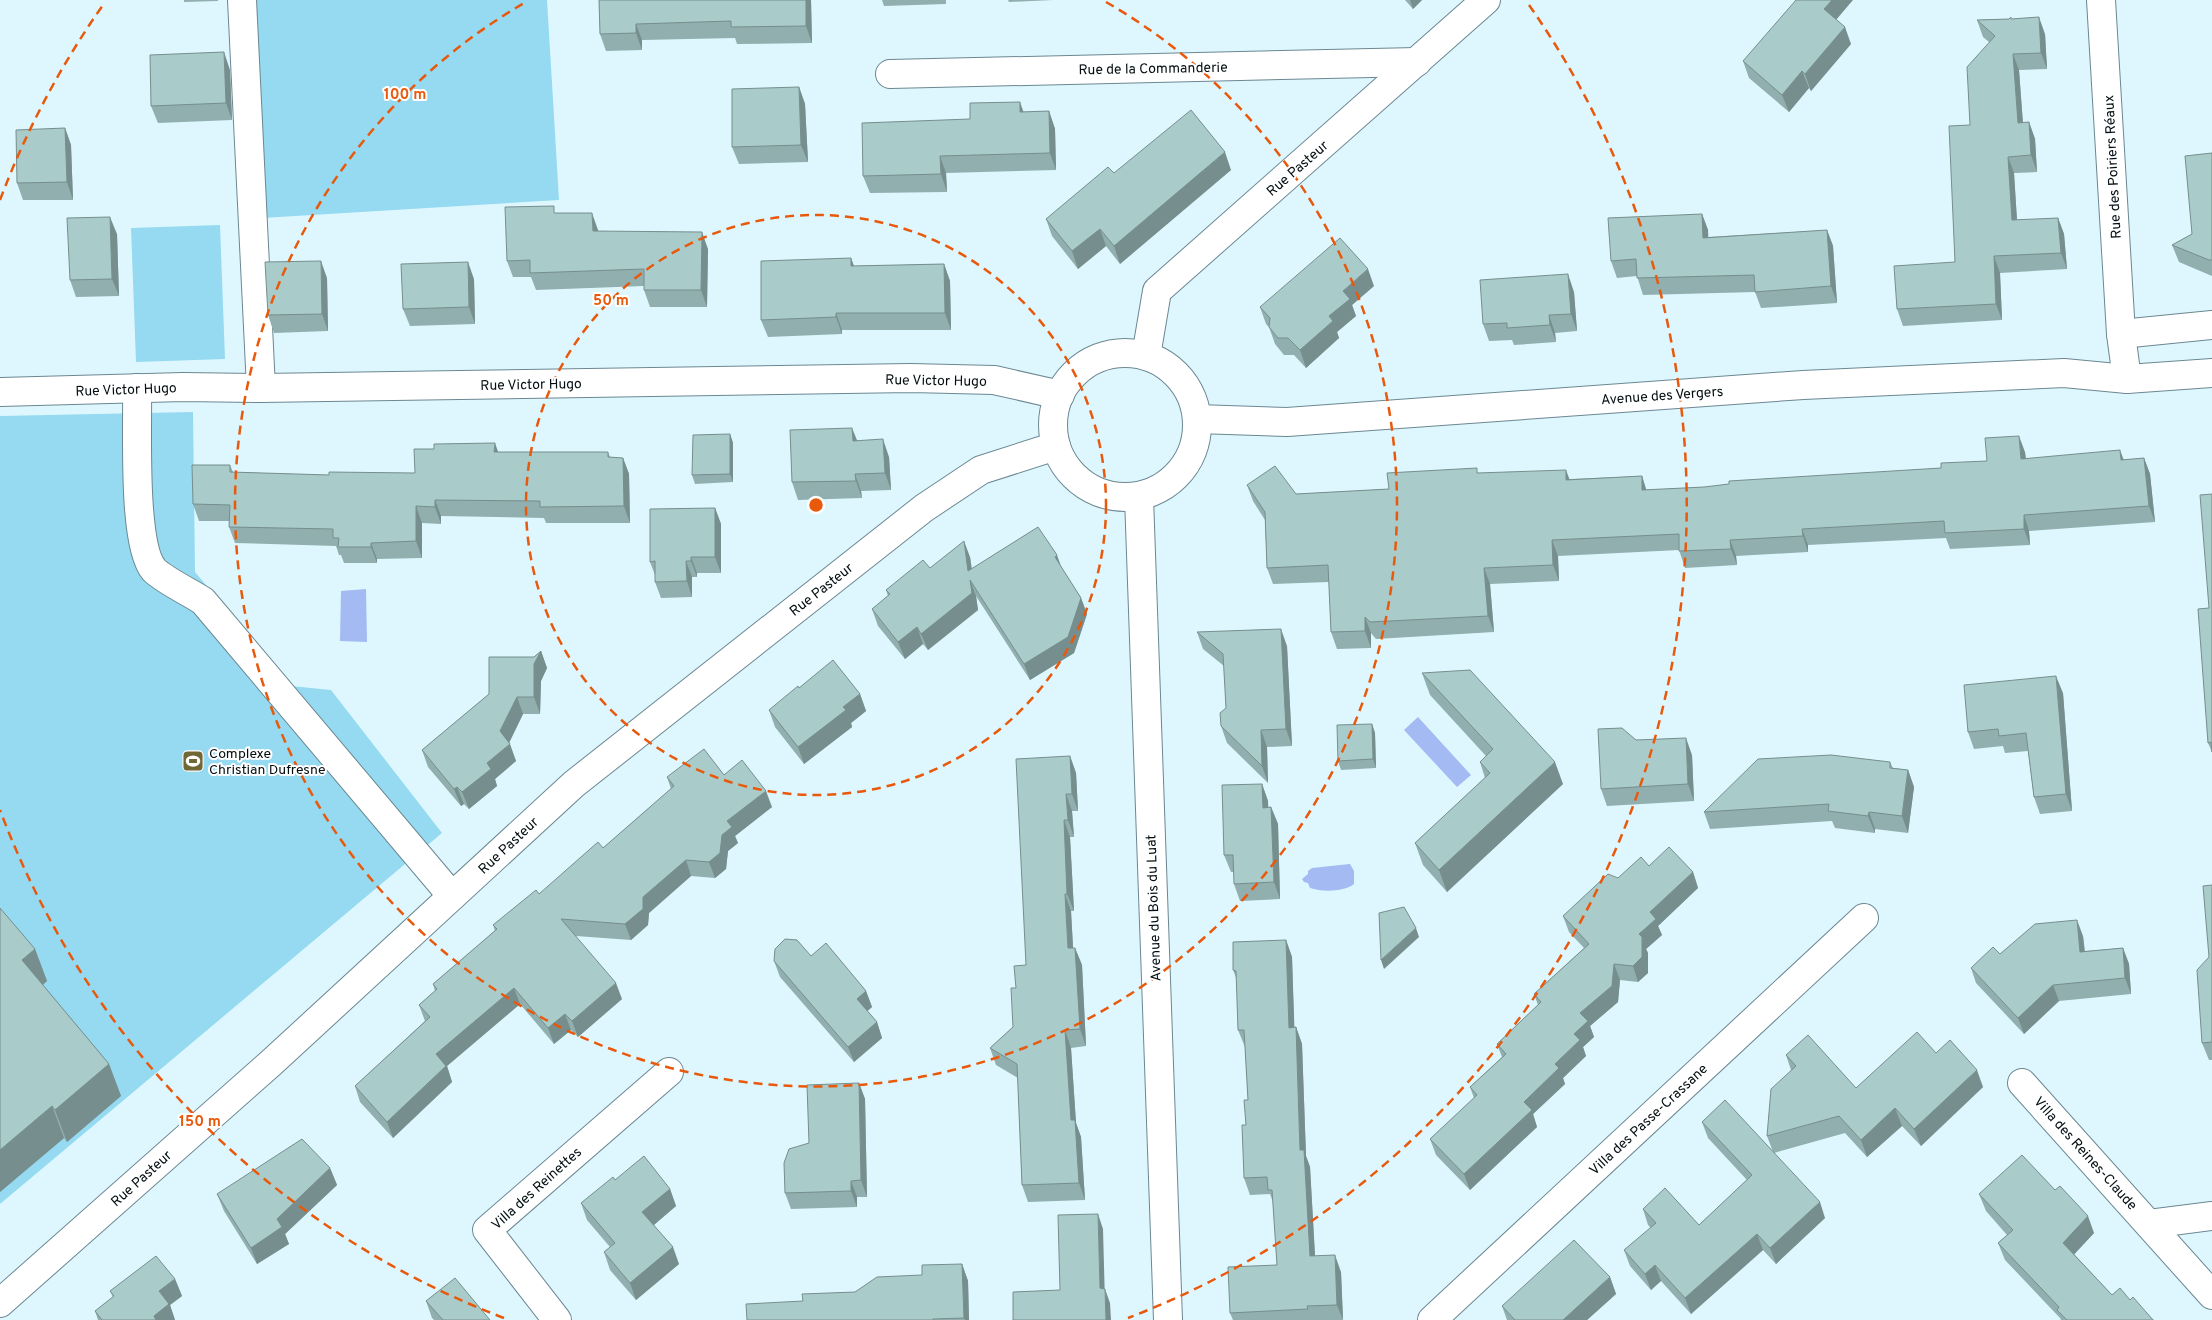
<svg xmlns="http://www.w3.org/2000/svg" width="2212" height="1320" font-family="Overpass,sans-serif">
  <style>
    .green { fill: #95daf0 }
    .water { fill: #a3baf3 }
    .lines { fill: none; stroke-linecap: round; stroke-linejoin: round }
    .minor-casing { stroke: #6b8791; stroke-width: 30 }
    .minor { stroke: #fff; stroke-width: 28 }
    .wall { fill: #91afae }
    .shaded-wall { fill: #768e8d }
    .building { fill: #a9cbca; stroke: #768e8d }
    .ring { fill: none; stroke: #e8590c; stroke-width: 2.5; stroke-dasharray: 9 6 }
    .labels { text-anchor: middle; stroke-width: 4; stroke-linejoin: round; paint-order: stroke }
    .street-label { font-size: 14px; fill: #040e11; stroke: #fff }
    .poi-label { font-size: 14px; fill: #040e11; stroke: #fff; text-anchor: start }
    .centre { fill: #e8590c; stroke: #fff; stroke-width: 2.5 }
    .ring-label { font-size: 15px; text-anchor: middle; font-weight: bold; fill: #e8590c; stroke: #fff; stroke-width: 4; stroke-linejoin: round; paint-order: stroke }
  </style>
  <rect width="100%" height="100%" fill="#def7ff"/>
  <g class="green">
    <polygon points="232,0 547,0 559,200 246,219"/>
    <polygon points="220,225 225,359 136,362 131,228"/>
    <polygon points="193,412 195,572 291,686 331,690 442,833 0,1204 0,416"/>
  </g>
  <g class="water">
    <polygon points="366,589 367,642 340,641 341,591"/>
    <polygon points="1418,717 1471,775 1457,787 1404,730"/>
    <path d="M 1350,864 L 1354,871 L 1354,884 C 1344,892 1322,892 1310,888 L 1308,883 L 1304,882 L 1302,879 L 1308,874 L 1308,871 L 1312,868 Z"/>
  </g>
  <g class="lines">
    <g class="minor-casing">
      <g id="minor">
        <polyline points="242,0 261,388"/>
        <polyline points="2101,0 2121,334"/>
        <polyline points="890,74 1417,62"/>
        <circle cx="1125" cy="425" r="72"/>
        <polyline points="1146,356 1157,291 1486,0"/>
        <polyline points="2127,379 2121,334 2212,325"/>
        <path d="M 137,388 C 138,426 132,545 154,570 C 164,580 191,593 203,601 L 452,896"/>
        <polyline points="0,392 183,387 261,388 911,378 994,380 1060,395"/>
        <polyline points="1197,419 1287,422 1803,385 2064,373 2127,379 2212,373"/>
        <polyline points="1139,497 1168,1320"/>
        <polyline points="2022,1083 2212,1295"/>
        <polyline points="2149,1224 2212,1216"/>
        <polyline points="0,1303 271,1063 574,784 924,508 981,470 1056,446"/>
        <polyline points="557,1320 487,1230 669,1072"/>
        <polyline points="1432,1320 1864,918"/>
      </g>
    </g>
    <use href="#minor" class="minor"/>
  </g>
  <g class="wall">
    <polygon points="184,0 218,0 218,1 184,2"/>
    <polygon points="599,0 811,0 812,43 737,44 735,38 642,40 642,50 606,51 600,34"/>
    <polygon points="882,0 946,0 946,4 884,6"/>
    <polygon points="1008,0 1053,0 1009,2"/>
    <polygon points="1405,0 1422,0 1413,9"/>
    <polygon points="2011,19 2045,34 2047,69 2019,70 2023,123 2029,122 2035,139 2037,172 2014,173 2017,220 2058,218 2064,234 2067,269 2000,273 2002,320 1903,326 1897,309 1955,262 1989,42 1983,37 1977,20"/>
    <polygon points="1836,20 1851,44 1811,91 1809,88 1789,112 1749,78 1743,61"/>
    <polygon points="230,70 232,120 158,123 151,106"/>
    <polygon points="799,87 805,104 808,162 739,164 732,147"/>
    <polygon points="1049,111 1055,129 1056,170 946,173 947,192 870,193 863,176 970,119 1023,112"/>
    <polygon points="65,128 71,145 73,200 23,200 17,183"/>
    <polygon points="2212,153 2212,276 2179,262 2172,245 2192,234"/>
    <polygon points="1231,170 1120,264 1106,246 1078,269 1052,236 1046,219 1114,173"/>
    <polygon points="556,213 598,230 598,231 708,249 707,307 650,307 644,290 644,286 536,290 531,277 513,277 507,261"/>
    <polygon points="1702,214 1708,230 1708,237 1827,230 1833,246 1837,303 1761,308 1755,292 1643,295 1637,276 1617,278 1611,261"/>
    <polygon points="117,234 119,296 76,297 70,280"/>
    <polygon points="851,258 854,266 944,264 950,281 951,330 842,330 842,334 768,337 761,320"/>
    <polygon points="327,278 328,331 274,333 268,315"/>
    <polygon points="474,279 475,324 410,326 403,309"/>
    <polygon points="1374,286 1352,305 1356,316 1337,332 1339,338 1306,368 1294,355 1284,355 1275,344 1269,327 1266,324 1260,307"/>
    <polygon points="1574,292 1577,331 1555,333 1556,342 1514,345 1512,340 1489,341 1483,324"/>
    <polygon points="730,434 733,443 733,482 695,484 692,475"/>
    <polygon points="857,441 889,457 891,490 861,491 862,498 798,500 792,482"/>
    <polygon points="498,452 608,452 610,457 623,458 629,474 630,523 546,523 544,518 441,516 441,524 422,523 422,558 377,559 377,563 344,563 341,555 339,555 336,546 235,543 229,527 230,521 199,521 193,504 230,465 233,472 329,475 415,473"/>
    <polygon points="2025,452 2026,458 2123,460 2144,458 2150,474 2155,522 2029,531 2030,545 1950,549 1946,538 1808,545 1808,552 1736,556 1737,565 1685,568 1679,550 1558,556 1559,581 1490,584 1494,632 1376,639 1371,633 1371,648 1337,649 1331,632 1329,582 1273,584 1267,568 1265,520 1253,501 1247,485 1296,494 1389,489 1478,473 1570,479 1642,476 1646,490 1704,487 1941,468 1987,461"/>
    <polygon points="715,508 721,524 721,573 697,573 697,577 692,577 692,597 661,598 655,582 655,575 650,562"/>
    <polygon points="970,557 972,569 1061,567 1081,598 1087,614 1074,653 1030,680 976,596 978,610 928,650 923,644 905,659 878,626 872,609 888,596 886,590 930,568"/>
    <polygon points="2209,608 2212,752 2208,743"/>
    <polygon points="1197,632 1287,646 1292,746 1267,747 1268,783 1227,743 1221,726 1226,708 1224,666 1203,649"/>
    <polygon points="541,651 547,668 541,681 540,714 523,714 509,743 516,761 495,779 497,786 469,809 464,804 461,806 428,767 422,750"/>
    <polygon points="1422,673 1563,784 1447,892 1423,865 1415,843 1485,778 1480,762 1486,756 1430,695"/>
    <polygon points="799,688 860,694 866,711 851,723 852,727 804,764 775,727 769,710"/>
    <polygon points="2063,693 2072,811 2040,814 2034,797 2028,751 2005,753 2003,746 1974,749 1968,732"/>
    <polygon points="1372,724 1375,733 1376,768 1341,770 1338,761"/>
    <polygon points="1636,740 1692,755 1694,801 1607,806 1601,789"/>
    <polygon points="1070,756 1076,773 1078,811 1072,811 1074,837 1070,837 1074,911 1071,911 1073,948 1075,948 1082,965 1086,1046 1071,1048 1076,1123 1081,1137 1085,1200 1028,1202 1022,1185 1018,1078 996,1065 990,1048 1013,1027 1016,988 1026,965"/>
    <polygon points="1890,762 1893,768 1908,770 1914,787 1908,833 1875,829 1875,833 1835,828 1832,821 1710,829 1704,812"/>
    <polygon points="724,775 772,807 735,836 738,843 728,851 726,869 715,878 691,876 649,913 648,925 631,940 576,936 622,999 578,1037 571,1030 554,1044 520,1004 447,1066 452,1082 393,1138 360,1102 355,1086 425,1021 419,1005 435,991 433,984 495,931 493,925 539,894 603,848 671,789 667,777"/>
    <polygon points="1262,784 1268,801 1268,807 1271,807 1278,824 1280,899 1240,901 1234,884 1234,872 1231,872 1224,855"/>
    <polygon points="1649,866 1693,872 1698,888 1658,926 1662,935 1646,949 1648,953 1648,973 1638,982 1620,980 1618,1002 1590,1026 1594,1037 1583,1047 1586,1056 1563,1078 1565,1084 1533,1114 1537,1127 1470,1190 1436,1155 1430,1139 1474,1098 1470,1087 1502,1057 1497,1044 1538,1005 1534,994 1584,948 1569,932 1563,916 1618,878"/>
    <polygon points="2212,885 2212,1060 2209,1060 2202,1043 2209,957"/>
    <polygon points="2083,936 2085,951 2123,948 2129,964 2131,994 2059,1001 2024,1034 1976,983 1971,968 2000,954"/>
    <polygon points="1286,940 1292,957 1294,1027 1296,1027 1302,1044 1306,1156 1310,1167 1315,1256 1341,1272 1343,1320 1233,1320 1230,1313 1277,1265 1273,1202 1270,1194 1250,1195 1244,1178 1248,1100 1245,1047 1238,1030 1237,980 1233,970"/>
    <polygon points="35,949 47,981 43,985 109,1064 121,1096 67,1142 64,1138 0,1192"/>
    <polygon points="811,956 866,991 872,1007 867,1011 877,1022 882,1038 854,1062 780,977 774,961"/>
    <polygon points="1936,1053 1983,1087 1921,1146 1902,1126 1867,1157 1845,1133 1774,1153 1825,1218 1776,1264 1763,1250 1691,1314 1661,1281 1651,1290 1630,1266 1624,1250 1651,1228 1648,1225 1643,1209 1699,1225 1747,1180 1708,1138 1702,1122 1773,1152 1767,1136 1791,1070 1786,1055 1856,1088"/>
    <polygon points="859,1083 865,1099 867,1197 857,1197 857,1207 791,1209 785,1193 809,1143"/>
    <polygon points="330,1168 337,1185 285,1234 289,1244 257,1264 224,1211 217,1194"/>
    <polygon points="615,1180 670,1189 676,1206 654,1225 679,1264 636,1300 610,1270 604,1252 610,1247 587,1220 581,1203"/>
    <polygon points="1979,1194 2094,1233 2074,1254 2112,1295 2130,1300 2154,1320 2061,1320 2060,1318 2005,1260 1998,1243 2007,1235 1986,1211"/>
    <polygon points="962,1264 968,1281 969,1320 747,1320 803,1301 855,1292 922,1275"/>
    <polygon points="1610,1277 1616,1294 1587,1320 1507,1320 1502,1306"/>
    <polygon points="175,1279 182,1296 170,1305 175,1320 98,1320 95,1311 113,1297 110,1291"/>
    <polygon points="426,1301 490,1320 434,1320 432,1318"/>
  </g>
  <g class="shaded-wall">
    <polygon points="806,0 811,0 812,43 806,26"/>
    <polygon points="1410,0 1422,0 1413,9"/>
    <polygon points="1832,0 1853,0 1830,27 1824,9"/>
    <polygon points="2039,17 2045,34 2047,69 2041,53"/>
    <polygon points="636,24 642,40 642,50 636,33"/>
    <polygon points="1845,27 1851,44 1811,91 1805,74"/>
    <polygon points="224,52 230,70 232,120 226,103"/>
    <polygon points="2013,54 2019,70 2024,139 2018,123"/>
    <polygon points="1802,71 1809,88 1789,112 1782,95"/>
    <polygon points="799,87 805,104 808,162 801,145"/>
    <polygon points="1020,102 1026,119 1020,112"/>
    <polygon points="1049,111 1055,129 1056,170 1050,153"/>
    <polygon points="2029,122 2035,139 2037,172 2031,155"/>
    <polygon points="65,128 71,145 73,200 67,182"/>
    <polygon points="1225,152 1231,170 1120,264 1114,246"/>
    <polygon points="940,156 946,173 947,192 941,174"/>
    <polygon points="2008,157 2014,173 2018,237 2012,220"/>
    <polygon points="592,213 598,230 599,248 593,231"/>
    <polygon points="1702,214 1708,230 1709,254 1703,238"/>
    <polygon points="110,217 117,234 119,296 112,279"/>
    <polygon points="2058,218 2064,234 2067,269 2061,253"/>
    <polygon points="1100,229 1106,246 1078,269 1072,251"/>
    <polygon points="1827,230 1833,246 1837,303 1831,286"/>
    <polygon points="702,232 708,249 707,307 701,290"/>
    <polygon points="1994,256 2000,273 2002,320 1996,304"/>
    <polygon points="851,258 857,275 851,266"/>
    <polygon points="321,261 327,278 328,331 322,314"/>
    <polygon points="468,262 474,279 475,324 469,307"/>
    <polygon points="944,264 950,281 951,330 945,313"/>
    <polygon points="1368,269 1374,286 1352,305 1356,316 1337,332 1339,338 1306,368 1300,350 1329,316 1343,291"/>
    <polygon points="1568,274 1574,292 1577,331 1571,314"/>
    <polygon points="836,313 842,330 842,334 836,317"/>
    <polygon points="1549,315 1555,333 1556,342 1550,325"/>
    <polygon points="852,428 859,445 853,441"/>
    <polygon points="730,434 733,443 733,482 730,474"/>
    <polygon points="2019,436 2025,452 2027,475 2021,459"/>
    <polygon points="883,439 889,457 891,490 885,473"/>
    <polygon points="495,443 501,460 494,452"/>
    <polygon points="2120,450 2126,466 2121,460"/>
    <polygon points="623,458 629,474 630,523 624,506"/>
    <polygon points="2144,458 2150,474 2155,522 2149,506"/>
    <polygon points="1566,470 1572,486 1566,480"/>
    <polygon points="855,474 861,491 862,498 856,481"/>
    <polygon points="1642,476 1647,492 1642,490"/>
    <polygon points="435,500 441,516 441,524 435,507"/>
    <polygon points="416,506 422,523 422,558 416,541"/>
    <polygon points="715,508 721,524 721,573 715,557"/>
    <polygon points="2024,515 2029,531 2030,545 2024,529"/>
    <polygon points="1802,529 1808,545 1808,552 1803,536"/>
    <polygon points="1552,540 1558,556 1559,581 1553,565"/>
    <polygon points="1730,540 1736,556 1737,565 1731,549"/>
    <polygon points="964,541 970,557 974,588 968,571"/>
    <polygon points="371,543 377,559 377,563 371,547"/>
    <polygon points="1057,555 1063,572 1055,557"/>
    <polygon points="691,557 697,573 697,577 691,561"/>
    <polygon points="686,561 692,577 692,597 687,581"/>
    <polygon points="1484,568 1490,584 1494,632 1488,616"/>
    <polygon points="970,580 976,596 978,610 928,650 921,634"/>
    <polygon points="1081,598 1087,614 1074,653 1030,680 1024,664"/>
    <polygon points="1365,617 1371,633 1371,648 1365,631"/>
    <polygon points="917,627 923,644 905,659 898,642"/>
    <polygon points="1281,629 1287,646 1292,746 1286,729"/>
    <polygon points="541,651 547,668 541,681 540,714 534,697 534,664"/>
    <polygon points="2056,676 2063,693 2072,811 2066,794"/>
    <polygon points="860,694 866,711 851,723 852,727 804,764 798,747 843,707"/>
    <polygon points="517,697 523,714 507,747 510,744 516,761 495,779 497,786 469,809 462,792 487,763 500,731"/>
    <polygon points="1372,724 1375,733 1376,768 1373,759"/>
    <polygon points="1261,730 1267,747 1268,783 1262,766"/>
    <polygon points="1686,738 1692,755 1694,801 1688,784"/>
    <polygon points="1070,756 1076,773 1078,811 1072,794"/>
    <polygon points="1555,762 1563,784 1447,892 1439,870"/>
    <polygon points="1908,770 1914,787 1908,833 1902,816"/>
    <polygon points="1262,784 1268,801 1269,825 1263,808"/>
    <polygon points="457,787 464,804 461,806 454,789"/>
    <polygon points="766,791 772,807 735,836 738,843 728,851 726,869 715,878 709,862 722,835 727,821"/>
    <polygon points="1066,794 1072,811 1074,837 1068,820"/>
    <polygon points="1271,807 1278,824 1280,899 1274,882"/>
    <polygon points="1869,812 1875,829 1875,833 1868,816"/>
    <polygon points="1064,820 1070,837 1074,911 1067,894"/>
    <polygon points="686,860 691,876 649,913 648,925 631,940 625,924 643,897"/>
    <polygon points="1693,872 1698,888 1658,926 1662,935 1646,949 1648,953 1648,973 1638,982 1633,966 1639,934 1650,912"/>
    <polygon points="1065,894 1071,911 1074,965 1068,948"/>
    <polygon points="2077,920 2083,936 2086,967 2080,952"/>
    <polygon points="1416,928 1419,937 1384,969 1381,960"/>
    <polygon points="1286,940 1292,957 1295,1045 1289,1028"/>
    <polygon points="1075,948 1082,965 1086,1046 1080,1029"/>
    <polygon points="2123,948 2129,964 2131,994 2125,978"/>
    <polygon points="35,949 47,981 34,992 22,960"/>
    <polygon points="1614,964 1620,980 1618,1002 1590,1026 1594,1037 1583,1047 1586,1056 1563,1078 1565,1084 1533,1114 1537,1127 1470,1190 1464,1174 1555,1064 1574,1034 1580,1013"/>
    <polygon points="616,983 622,999 578,1037 572,1021"/>
    <polygon points="2053,985 2059,1001 2024,1034 2018,1018"/>
    <polygon points="514,988 520,1004 447,1066 452,1082 393,1138 387,1122 436,1054"/>
    <polygon points="866,991 872,1007 863,1015 857,999"/>
    <polygon points="565,1014 571,1030 554,1044 548,1028"/>
    <polygon points="877,1022 882,1038 854,1062 848,1047"/>
    <polygon points="1296,1027 1302,1044 1306,1156 1310,1167 1316,1273 1310,1256 1300,1150"/>
    <polygon points="1065,1030 1071,1048 1076,1123 1081,1137 1085,1200 1079,1183 1071,1120"/>
    <polygon points="109,1064 121,1096 67,1142 55,1110"/>
    <polygon points="1977,1070 1983,1087 1921,1146 1914,1129"/>
    <polygon points="859,1083 865,1099 867,1197 861,1180"/>
    <polygon points="52,1106 64,1138 0,1192 0,1150"/>
    <polygon points="1895,1108 1902,1126 1867,1157 1861,1140"/>
    <polygon points="330,1168 337,1185 285,1234 289,1244 257,1264 251,1248 277,1219"/>
    <polygon points="851,1181 857,1197 857,1207 851,1191"/>
    <polygon points="670,1189 676,1206 649,1229 642,1212"/>
    <polygon points="1820,1202 1825,1218 1776,1264 1770,1248"/>
    <polygon points="1098,1214 1103,1229 1105,1303 1100,1288"/>
    <polygon points="2088,1216 2094,1233 2069,1260 2063,1243"/>
    <polygon points="1757,1234 1763,1250 1691,1314 1685,1298"/>
    <polygon points="673,1247 679,1264 636,1300 630,1283"/>
    <polygon points="1335,1255 1341,1272 1343,1320 1337,1305"/>
    <polygon points="962,1264 968,1281 969,1320 965,1320 964,1318"/>
    <polygon points="1655,1265 1661,1281 1651,1290 1645,1274"/>
    <polygon points="1610,1277 1616,1294 1587,1320 1563,1320"/>
    <polygon points="175,1279 182,1296 170,1305 175,1320 155,1320 154,1316 159,1291"/>
    <polygon points="1105,1289 1110,1303 1111,1320 1106,1320"/>
  </g>
  <g class="building">
    <polygon points="599,0 806,0 806,26 731,27 731,21 636,24 636,33 600,34"/>
    <polygon points="1796,0 1832,0 1824,9 1845,27 1805,74 1802,71 1782,95 1743,61"/>
    <polygon points="2011,17 2011,19 2039,17 2041,53 2013,54 2018,123 2029,122 2031,155 2008,157 2012,220 2058,218 2061,253 1994,256 1996,304 1897,309 1894,266 1955,262 1949,126 1970,125 1967,67 1995,36 1977,20 2009,19"/>
    <polygon points="224,52 226,103 151,106 150,55"/>
    <polygon points="799,87 801,145 732,147 732,89"/>
    <polygon points="1020,102 1020,112 1049,111 1050,153 940,156 941,174 863,176 862,123 970,119 970,103"/>
    <polygon points="1191,110 1225,152 1114,246 1100,229 1072,251 1046,219 1108,167 1114,173"/>
    <polygon points="65,128 67,182 17,183 16,130"/>
    <polygon points="2212,153 2212,260 2209,260 2172,245 2192,234 2185,156"/>
    <polygon points="554,206 554,213 592,213 593,231 702,232 701,290 644,290 644,269 530,273 530,260 507,261 505,207"/>
    <polygon points="1702,214 1703,238 1827,230 1831,286 1755,292 1754,275 1637,278 1636,259 1611,261 1608,218"/>
    <polygon points="110,217 112,279 70,280 67,218"/>
    <polygon points="1340,238 1368,269 1343,291 1350,299 1329,316 1333,321 1300,350 1288,338 1278,338 1269,327 1270,318 1260,307"/>
    <polygon points="851,258 851,266 944,264 945,313 836,313 836,317 761,320 761,261"/>
    <polygon points="321,261 322,314 268,315 265,262"/>
    <polygon points="468,262 469,307 403,309 401,264"/>
    <polygon points="1568,274 1571,314 1549,315 1550,325 1507,328 1507,323 1483,324 1480,280"/>
    <polygon points="852,428 853,441 883,439 885,473 855,474 856,481 792,482 790,430"/>
    <polygon points="730,434 730,474 692,475 693,435"/>
    <polygon points="2019,436 2021,459 2120,450 2121,460 2144,458 2149,506 2024,515 2024,529 1945,533 1944,521 1802,529 1803,536 1730,540 1731,549 1679,551 1679,534 1552,540 1553,565 1484,568 1488,616 1370,622 1365,617 1365,631 1331,632 1328,565 1267,568 1265,512 1247,485 1275,466 1296,494 1389,489 1387,473 1477,468 1477,473 1566,470 1566,480 1642,476 1642,490 1704,487 1729,484 1729,481 1941,468 1941,463 1987,461 1985,438"/>
    <polygon points="495,443 494,452 608,452 608,457 623,458 624,506 540,507 540,501 435,500 435,507 416,506 416,541 371,543 371,547 338,547 339,538 333,538 333,529 229,527 230,505 193,504 192,465 230,465 230,472 329,475 329,472 415,473 414,449 434,449 434,444"/>
    <polygon points="2212,494 2212,752 2211,742 2208,743 2198,609 2209,608 2200,495"/>
    <polygon points="715,508 715,557 691,557 691,561 686,561 687,581 655,582 655,561 650,562 650,509"/>
    <polygon points="1038,527 1057,555 1055,557 1081,598 1068,637 1024,664 970,580 972,593 921,634 917,627 898,642 872,609 890,594 886,590 923,560 930,568 964,541 968,571"/>
    <polygon points="1281,629 1286,729 1261,730 1262,766 1221,726 1220,713 1226,708 1223,654 1197,632"/>
    <polygon points="541,651 534,664 534,697 517,697 500,731 510,744 487,763 491,769 462,792 457,787 454,789 422,750 489,694 489,657 534,657"/>
    <polygon points="833,660 860,694 843,707 846,710 798,747 769,710 798,686 799,688"/>
    <polygon points="1470,670 1555,762 1439,870 1415,843 1490,773 1480,762 1493,749 1422,673"/>
    <polygon points="2056,676 2066,794 2034,797 2026,733 1999,736 1998,729 1968,732 1964,685"/>
    <polygon points="1372,724 1373,759 1338,761 1337,725"/>
    <polygon points="1622,728 1636,740 1686,738 1688,784 1601,789 1598,729"/>
    <polygon points="704,749 724,775 742,760 766,791 727,821 732,827 722,835 720,853 709,862 686,860 643,897 643,909 625,924 561,919 616,983 572,1021 565,1014 548,1028 514,988 436,1054 446,1066 387,1122 355,1086 430,1017 419,1005 437,989 433,984 497,929 493,925 536,890 539,894 598,842 603,848 674,786 667,777"/>
    <polygon points="1831,755 1890,762 1890,768 1908,770 1902,816 1869,812 1868,816 1828,811 1829,804 1704,812 1758,759"/>
    <polygon points="1070,756 1072,794 1066,794 1068,820 1064,820 1067,894 1065,894 1068,948 1075,948 1080,1029 1065,1030 1071,1120 1075,1120 1079,1183 1022,1185 1017,1064 990,1048 1013,1027 1011,988 1016,988 1014,966 1026,965 1016,759"/>
    <polygon points="1262,784 1263,808 1271,807 1274,882 1234,884 1233,855 1224,855 1222,785"/>
    <polygon points="1669,847 1693,872 1650,912 1656,919 1639,934 1642,937 1642,957 1633,966 1614,964 1612,986 1580,1013 1588,1021 1574,1034 1580,1040 1555,1064 1559,1068 1524,1102 1532,1110 1464,1174 1430,1139 1477,1095 1470,1087 1506,1054 1497,1044 1541,1002 1534,994 1589,944 1563,916 1608,874 1618,878 1641,857 1649,866"/>
    <polygon points="2212,885 2212,1042 2202,1043 2197,970 2209,957 2203,886"/>
    <polygon points="1404,907 1416,928 1381,960 1379,913"/>
    <polygon points="0,908 35,949 22,960 109,1064 55,1110 52,1106 0,1150"/>
    <polygon points="2077,920 2080,952 2123,948 2125,978 2053,985 2018,1018 1971,968 1993,947 2000,954 2035,924"/>
    <polygon points="785,939 797,940 811,956 826,943 866,991 857,999 877,1022 848,1047 774,961 775,949"/>
    <polygon points="1286,940 1289,1028 1296,1027 1300,1150 1304,1150 1310,1256 1335,1255 1337,1305 1307,1306 1308,1309 1230,1313 1228,1267 1277,1265 1272,1190 1268,1190 1267,1177 1244,1178 1242,1125 1246,1125 1244,1100 1248,1100 1244,1030 1238,1030 1236,971 1233,970 1233,942"/>
    <polygon points="1917,1032 1936,1053 1950,1040 1977,1070 1914,1129 1895,1108 1861,1140 1839,1116 1767,1136 1771,1089 1796,1066 1786,1055 1808,1035 1856,1088"/>
    <polygon points="859,1083 861,1180 851,1181 851,1191 785,1193 784,1163 789,1149 809,1143 807,1085"/>
    <polygon points="1725,1100 1820,1202 1770,1248 1757,1234 1685,1298 1655,1265 1645,1274 1624,1250 1656,1223 1643,1209 1665,1188 1699,1225 1752,1175 1702,1122"/>
    <polygon points="302,1139 330,1168 277,1219 282,1227 251,1248 217,1194"/>
    <polygon points="2022,1155 2055,1190 2060,1186 2088,1216 2063,1243 2112,1295 2120,1288 2130,1300 2133,1297 2153,1320 2067,1320 2057,1310 2059,1307 1998,1243 2013,1230 1979,1194"/>
    <polygon points="644,1156 670,1189 642,1212 673,1247 630,1283 604,1252 615,1243 581,1203 613,1177 615,1180"/>
    <polygon points="1098,1214 1100,1288 1105,1289 1106,1320 1013,1320 1013,1292 1060,1290 1058,1215"/>
    <polygon points="1574,1240 1610,1277 1563,1320 1515,1320 1502,1306"/>
    <polygon points="156,1256 175,1279 159,1291 169,1304 154,1316 156,1320 102,1320 95,1311 114,1296 110,1291"/>
    <polygon points="962,1264 964,1318 933,1319 933,1320 747,1320 746,1304 803,1301 802,1294 855,1292 877,1277 922,1275 922,1265"/>
    <polygon points="455,1278 490,1320 443,1320 426,1301"/>
  </g>
  <g class="ring">
    <circle cx="816" cy="505" r="290"/>
    <path d="M1106 2A581 581 0 1 1 526 2"/>
    <path d="M504 1318A871 871 0 0 1 0 810M0 200A871 871 0 0 1 103 5M1529 5A871 871 0 0 1 1128 1318"/>
  </g>
  <defs>
    <g id="stadium-square" transform="scale(1.125)"><rect x="-9" y="-9" width="18" height="18" rx="4" fill="#706734" stroke="#fff"/><path d="M0-5a6.5 5 0 1 0 0 10a6.5 5 0 1 0 0-10ZM-3.5-1.8h7v3.6h-7Z" fill="#fff"/></g>
  </defs>
  <g fill-rule="evenodd">
    <use href="#stadium-square" x="193" y="761"/>
  </g>
  <g class="labels">
    <g class="street-label">
      <text transform="translate(1153 68) rotate(-1)" y="5">Rue de la Commanderie</text>
      <text transform="translate(2112 167) rotate(-93)" y="5">Rue des Poiriers Réaux</text>
      <text transform="translate(1297 168) rotate(-41)" y="5">Rue Pasteur</text>
      <text transform="translate(936 380) rotate(1)" y="5">Rue Victor Hugo</text>
      <text transform="translate(531 384) rotate(-1)" y="5">Rue Victor Hugo</text>
      <text transform="translate(126 389) rotate(-2)" y="5">Rue Victor Hugo</text>
      <text transform="translate(1662 395) rotate(-4)" y="5">Avenue des Vergers</text>
      <text transform="translate(821 589) rotate(-38)" y="5">Rue Pasteur</text>
      <text transform="translate(508 845) rotate(-43)" y="5">Rue Pasteur</text>
      <text transform="translate(1153 908) rotate(-92)" y="5">Avenue du Bois du Luat</text>
      <text transform="translate(1648 1119) rotate(-43)" y="5">Villa des Passe-Crassane</text>
      <text transform="translate(2086 1153) rotate(48)" y="5">Villa des Reines-Claude</text>
      <text transform="translate(141 1178) rotate(-42)" y="5">Rue Pasteur</text>
      <text transform="translate(536 1188) rotate(-42)" y="5">Villa des Reinettes</text>
    </g>
    <g class="poi-label">
      <text x="209" y="758">Complexe<tspan x="209" dy="16">Christian Dufresne</tspan></text>
    </g>
  </g>
  <circle cx="816" cy="505" r="8" class="centre"/>
  <g class="ring-label">
    <text x="405" y="99">100 m</text>
    <text x="611" y="305">50 m</text>
    <text x="200" y="1126">150 m</text>
  </g>
</svg>
